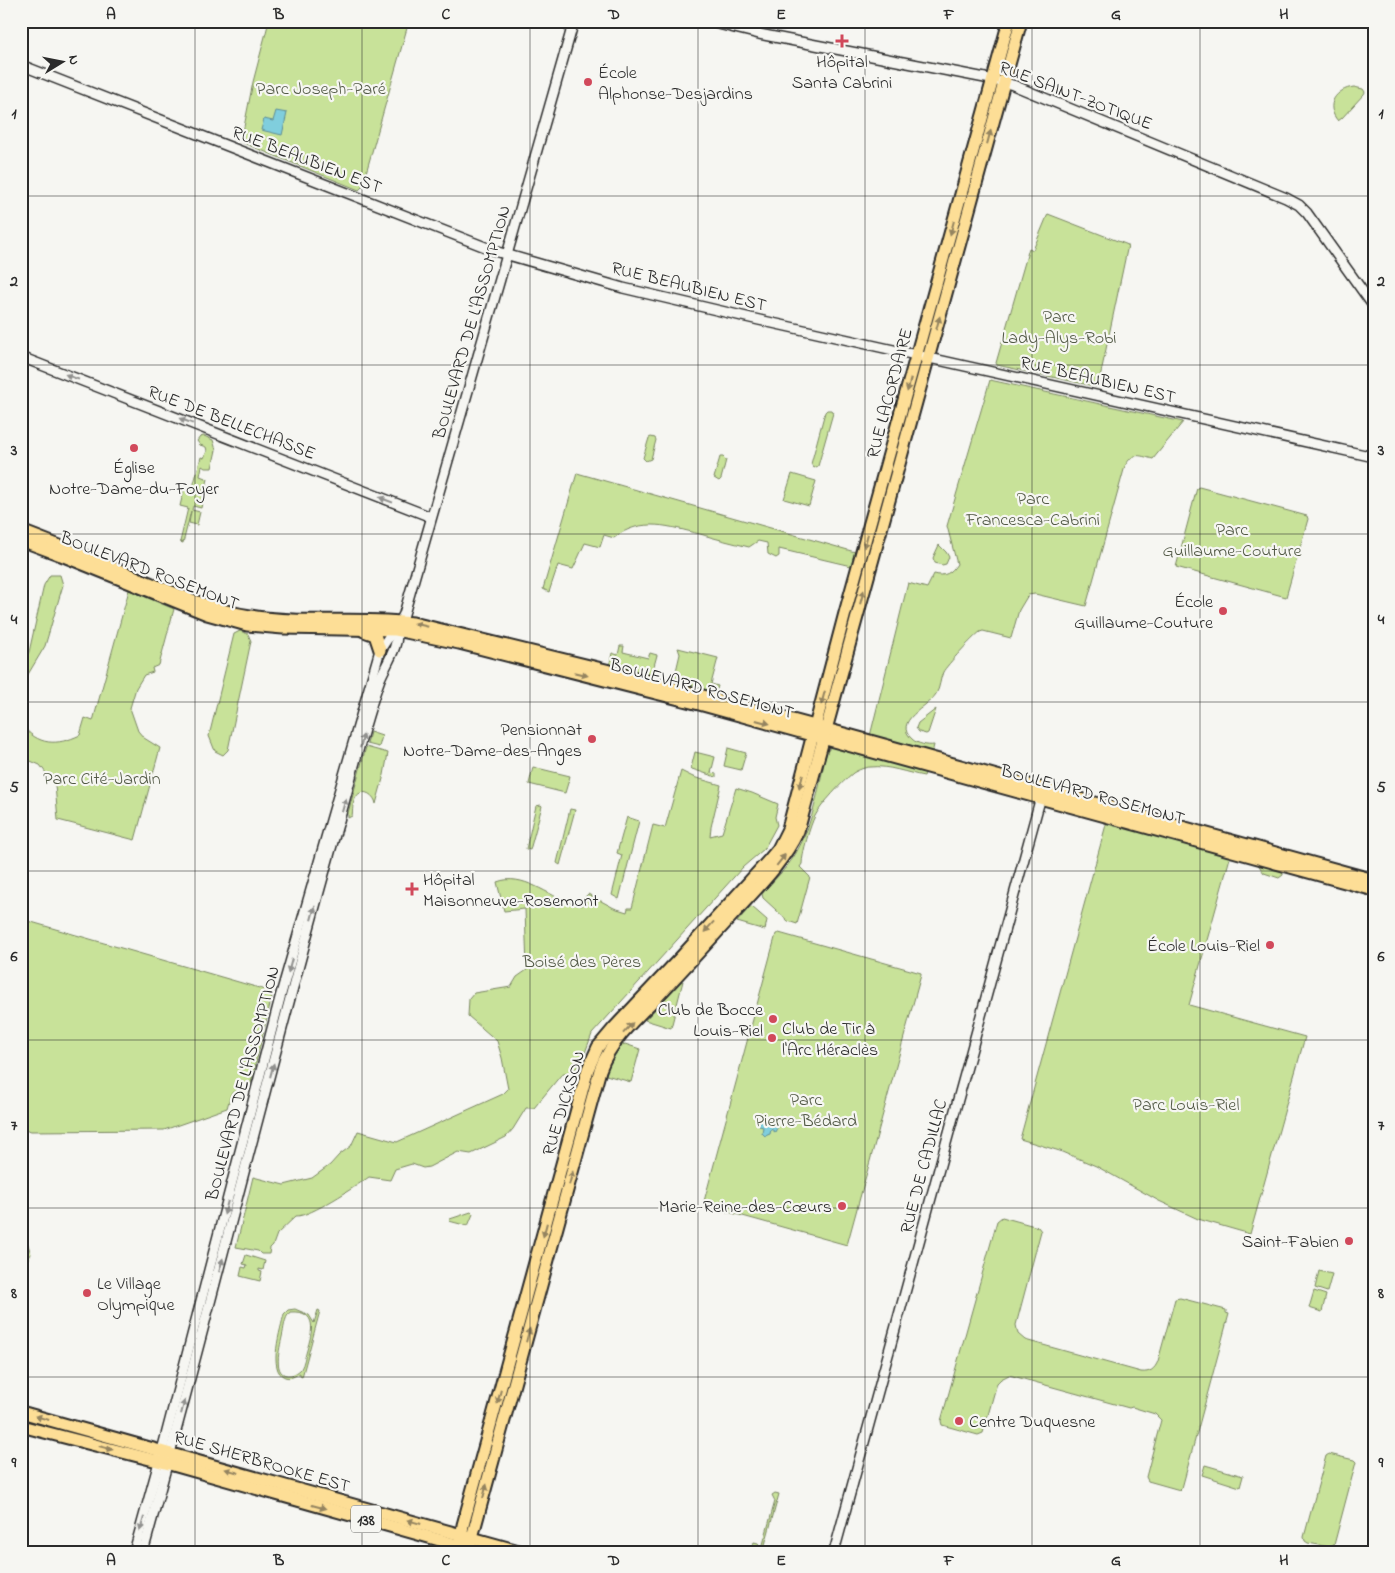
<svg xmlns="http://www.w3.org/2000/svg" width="1395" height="1573" font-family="'Indie Flower',sans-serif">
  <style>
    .green { fill: #c8e299; stroke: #7a8662; fill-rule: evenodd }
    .water { fill: #80cedd; stroke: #5e8d96 }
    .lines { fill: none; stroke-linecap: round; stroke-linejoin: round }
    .minor-casing { stroke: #2b2b2b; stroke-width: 12 }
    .major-casing { stroke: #2b2b2b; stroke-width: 15 }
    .minor { stroke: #f6f6f2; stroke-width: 9 }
    .major { stroke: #fdde96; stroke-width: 11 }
    .oneway { fill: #948460 }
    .oneway2 { fill: #90908e }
    .grid { fill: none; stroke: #2b2b2b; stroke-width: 1; stroke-opacity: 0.55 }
    .poi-dot { fill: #d1495b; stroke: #f6f6f2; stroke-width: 2 }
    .labels { text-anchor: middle; stroke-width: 4.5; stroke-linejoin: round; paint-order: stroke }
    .shield { fill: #f6f6f2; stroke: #686867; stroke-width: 1 }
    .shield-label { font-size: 16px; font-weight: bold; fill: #2b2b2b }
    .poi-label { font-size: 18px; fill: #2b2b2b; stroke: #f6f6f2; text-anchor: end }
    .park-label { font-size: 18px; fill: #525946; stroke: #f6f6f2 }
    .street-label { font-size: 18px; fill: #2b2b2b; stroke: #f6f6f2 }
    .neatline { fill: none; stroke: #2b2b2b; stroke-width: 2 }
    .grid-label { font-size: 16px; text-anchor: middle; font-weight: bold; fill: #2b2b2b }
  </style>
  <rect width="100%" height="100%" fill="#f6f6f2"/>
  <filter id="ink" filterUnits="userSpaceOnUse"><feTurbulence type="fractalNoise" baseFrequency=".02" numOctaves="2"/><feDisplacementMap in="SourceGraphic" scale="10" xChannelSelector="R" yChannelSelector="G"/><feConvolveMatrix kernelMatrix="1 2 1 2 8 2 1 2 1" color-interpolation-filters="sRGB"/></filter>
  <g filter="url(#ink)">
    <g class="green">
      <polygon points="269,21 409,21 362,187 359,190 241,142 253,82"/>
      <path d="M 1354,87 L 1363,89 L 1365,92 L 1364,94 L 1342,118 L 1338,121 C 1324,105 1336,89 1354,87 Z"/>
      <polygon points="1048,214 1128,245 1098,387 997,365 996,363 1029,248 1033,250"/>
      <path d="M 990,380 L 1183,422 L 1153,459 C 1138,455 1133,452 1125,466 L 1086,606 L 1035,594 L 1028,595 L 1019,610 L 1011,638 L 983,631 L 980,632 C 973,637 947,665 943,672 C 940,679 940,688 936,694 C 928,707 892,721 912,739 C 917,744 928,746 934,745 L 932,753 L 870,736 L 908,583 L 927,588 L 934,574 C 945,577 951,573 957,564 L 947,526 Z"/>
      <polygon points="827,410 831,410 833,413 818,466 814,468 811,464 825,412"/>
      <polygon points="204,436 213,440 216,450 212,468 205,468 202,466 200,476 208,479 205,491 197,489 196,493 204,495 201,508 193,506 192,510 200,512 197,525 189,523 191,511 183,543 180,542 188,508 180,506 185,485 193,487 201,457 204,458 207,451 206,447 200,445 197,441 200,437"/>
      <polygon points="651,437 655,438 656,440 651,459 646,461 643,458 649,438"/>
      <polygon points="720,457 723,457 726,460 721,479 719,481 714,478"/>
      <path d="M 577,473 L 855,552 L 851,566 L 779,549 L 779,556 L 776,558 L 768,554 L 767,543 L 758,541 L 749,547 C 733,543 716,539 700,534 C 670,527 642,516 614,538 L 604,535 L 600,547 L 585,543 L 573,569 L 558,565 L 549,592 L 543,589 Z"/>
      <polygon points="792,474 816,481 809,506 784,499"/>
      <polygon points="1199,487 1307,516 1308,519 1286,597 1176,567 1197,488"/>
      <polygon points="939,545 946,552 949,557 946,564 942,565 935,563 933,558"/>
      <polygon points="50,575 60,575 63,585 45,646 21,686 21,666 29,652 44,585"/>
      <path d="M 129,590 L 174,609 L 159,665 L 152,668 L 153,672 L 144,675 L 136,688 L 130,708 L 138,731 L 144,738 L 160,748 L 135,840 L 58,820 L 55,785 L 40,765 L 21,757 L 21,724 C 38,746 57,746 80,735 L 85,718 L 93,721 Z"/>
      <polygon points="240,631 248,634 251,641 228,750 223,755 215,751 209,736 234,634"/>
      <polygon points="620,646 624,646 623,652 648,658 650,653 657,655 654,666 658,679 609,667 612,653 618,655"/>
      <polygon points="678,648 718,658 711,684 718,686 715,695 666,682 676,671 680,654"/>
      <polygon points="936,709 928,733 926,734 919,732 916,728 918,723"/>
      <polygon points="370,732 382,736 379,747 367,744"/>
      <path d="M 829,745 L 926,771 L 924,776 C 907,773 888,765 871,767 C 865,767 858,770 853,773 C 844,780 820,806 815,816 C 810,825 802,854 802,864 L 800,867 L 810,877 L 797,924 L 788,921 L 763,898 L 762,894 C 773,880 787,869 796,853 C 814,823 819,784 827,750 L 829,750 Z"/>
      <path d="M 366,747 L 388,753 L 384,775 L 376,804 C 374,793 360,787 355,799 C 352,804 353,811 352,816 L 348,818 L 348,813 Z"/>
      <polygon points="728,748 746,753 741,770 724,766"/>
      <polygon points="695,752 715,757 711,773 716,774 716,777 692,769 691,768"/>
      <polygon points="533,767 570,776 565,793 529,784"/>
      <path d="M 681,771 L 693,777 L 721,785 L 711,827 L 710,836 L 722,833 L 736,788 L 752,793 L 778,804 L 775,817 L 777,825 L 764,849 L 743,867 L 592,1034 L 586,1050 L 582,1064 L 572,1071 L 561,1075 L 534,1108 L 526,1108 L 513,1129 L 506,1137 L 494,1143 L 471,1154 L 458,1152 L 429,1167 L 423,1168 L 412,1164 L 395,1169 L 390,1180 L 369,1177 C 356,1186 310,1217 296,1216 L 277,1234 L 273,1245 L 270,1248 L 269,1254 L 261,1254 L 258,1251 L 236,1247 L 253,1177 L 284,1185 L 312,1178 L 330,1165 L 339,1155 L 351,1146 L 358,1131 L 397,1142 L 503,1094 L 508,1089 L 502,1058 L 497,1041 L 468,1016 L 469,999 L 474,993 L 511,987 L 517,977 L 527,970 L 525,909 L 504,911 L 497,882 C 523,872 548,896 571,903 C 574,904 579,905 583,905 L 586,896 L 588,894 L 614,908 L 627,912 L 628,908 L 632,908 L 653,825 L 665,828 Z"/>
      <polygon points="541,805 542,806 530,850 526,849 536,806"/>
      <polygon points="570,809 575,810 560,865 557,863"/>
      <polygon points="627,817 639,821 619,899 612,895 622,855 617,853"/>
      <polygon points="1107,821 1231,854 1189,1005 1305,1037 1250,1234 1198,1219 1159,1201 1096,1166 1063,1152 1020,1139"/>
      <polygon points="1257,863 1281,869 1283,871 1283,875 1279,878 1264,873"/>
      <polygon points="752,907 767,920 765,930 737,922 748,909"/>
      <polygon points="21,919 273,992 251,1083 231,1094 227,1108 164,1130 31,1131 21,1128"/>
      <polygon points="779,933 921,973 921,975 847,1245 703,1205 776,934"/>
      <polygon points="683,981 671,1028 645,1020 681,982"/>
      <path d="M 625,1044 L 640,1049 L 631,1082 L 606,1075 C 609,1065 613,1047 625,1044 Z"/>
      <polygon points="471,1212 473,1214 468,1226 449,1221 450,1219"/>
      <path d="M 1002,1217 L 1038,1227 L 1041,1231 L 1016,1325 L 1018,1334 L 1025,1340 L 1141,1372 C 1150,1373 1155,1369 1158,1361 L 1175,1299 L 1180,1298 L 1226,1310 L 1226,1313 L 1229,1314 L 1182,1488 L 1180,1490 L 1148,1481 L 1146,1477 L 1161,1420 L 1155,1414 L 1132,1407 L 1129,1408 L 1009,1375 L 1001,1379 L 997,1383 L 983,1433 L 978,1435 L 942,1425 L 941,1421 L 997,1221 Z"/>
      <polygon points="21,1223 31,1254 29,1258 21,1260"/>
      <polygon points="246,1255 265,1261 263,1270 259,1269 259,1271 262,1272 260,1281 240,1276 242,1267 246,1268 247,1265 243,1264"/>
      <polygon points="1319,1271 1332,1274 1327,1292 1315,1288"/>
      <polygon points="1314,1291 1326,1295 1322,1312 1309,1308"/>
      <path d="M 295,1309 L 309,1315 L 314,1323 L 318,1310 L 320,1311 L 302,1377 L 300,1376 L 300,1373 C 295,1376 291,1379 285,1377 C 267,1371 281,1328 284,1314 L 288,1310 ZM 290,1312 C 319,1310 312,1333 307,1350 C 305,1356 304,1364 301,1369 C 298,1372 295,1374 291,1375 C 271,1378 280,1347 282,1337 C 284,1329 284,1318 290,1312 Z"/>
      <polygon points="1329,1454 1354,1460 1356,1462 1334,1545 1330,1547 1308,1543 1305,1541 1304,1537 1326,1456"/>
      <polygon points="1205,1465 1243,1476 1240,1487 1202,1475"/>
      <polygon points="775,1493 779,1494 763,1552 753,1552 752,1547 754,1542 758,1543 762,1548 775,1501 772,1495"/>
    </g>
    <g class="water">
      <polygon points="276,111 287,113 282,135 261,130 264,119 273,121"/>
      <polygon points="760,1120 778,1126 775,1132 771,1129 770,1134 765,1136 762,1133 763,1127 759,1126 758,1124"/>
    </g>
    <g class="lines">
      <g class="minor-casing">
        <g id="minor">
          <polyline points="706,21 759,34 985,78 1013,85 1286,198 1299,205 1307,213 1374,307"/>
          <polyline points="21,65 498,252 623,288 759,320 1374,457"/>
          <polyline points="21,357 431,517"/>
          <polyline points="134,1552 159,1462 281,994 380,650 390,635 396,630 404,614 574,21"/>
          <path d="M 143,1552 C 210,1312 268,1070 336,831 C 351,781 362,728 380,679 C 385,666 401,643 396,630"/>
          <polyline points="834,1552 1042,793"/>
        </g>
      </g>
      <g class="major-casing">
        <g id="major">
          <path d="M 21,531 C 61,546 99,562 138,578 C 174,593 211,610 250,616 C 304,625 359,616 413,623 L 606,670 L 852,736 L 1374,880"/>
          <polyline points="21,540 61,555 207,614 247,625 283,628 396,630 459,643 699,704 1374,890"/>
          <polyline points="364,631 375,635 380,650"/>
          <polyline points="21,1412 522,1552"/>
          <polyline points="21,1426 173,1465 482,1552"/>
          <polyline points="459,1552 463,1525 588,1069 598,1047 614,1028 682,956 768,861 778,849 788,829 845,613 1009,21"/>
          <path d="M 468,1552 L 600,1070 C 611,1040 636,1018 658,996 C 685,967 712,938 738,909 C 761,884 784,861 798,831 L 1021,21"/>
        </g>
      </g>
      <use href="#minor" class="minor"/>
      <use href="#major" class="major"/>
    </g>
    <defs><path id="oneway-solid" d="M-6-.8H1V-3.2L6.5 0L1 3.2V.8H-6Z" transform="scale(1.25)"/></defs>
    <g class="oneway">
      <use href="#oneway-solid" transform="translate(989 137) rotate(-75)"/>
      <use href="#oneway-solid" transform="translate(952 228) rotate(105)"/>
      <use href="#oneway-solid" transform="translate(938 323) rotate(-75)"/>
      <use href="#oneway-solid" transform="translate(909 385) rotate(105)"/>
      <use href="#oneway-solid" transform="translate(866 541) rotate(105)"/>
      <use href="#oneway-solid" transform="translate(862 597) rotate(-75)"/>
      <use href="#oneway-solid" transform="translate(421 625) rotate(-166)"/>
      <use href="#oneway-solid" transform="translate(581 674) rotate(14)"/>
      <use href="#oneway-solid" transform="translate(823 698) rotate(105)"/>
      <use href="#oneway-solid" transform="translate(763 722) rotate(15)"/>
      <use href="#oneway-solid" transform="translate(801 782) rotate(104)"/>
      <use href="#oneway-solid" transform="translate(781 860) rotate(-52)"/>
      <use href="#oneway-solid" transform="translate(709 927) rotate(132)"/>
      <use href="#oneway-solid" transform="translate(628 1028) rotate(-48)"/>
      <use href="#oneway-solid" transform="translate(571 1178) rotate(-75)"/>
      <use href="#oneway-solid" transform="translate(545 1230) rotate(105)"/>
      <use href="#oneway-solid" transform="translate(528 1335) rotate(-75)"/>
      <use href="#oneway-solid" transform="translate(499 1397) rotate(105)"/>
      <use href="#oneway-solid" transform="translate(42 1418) rotate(-164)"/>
      <use href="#oneway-solid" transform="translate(106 1448) rotate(15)"/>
      <use href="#oneway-solid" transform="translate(232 1471) rotate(-164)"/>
      <use href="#oneway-solid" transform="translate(485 1491) rotate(-75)"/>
      <use href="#oneway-solid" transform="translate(319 1507) rotate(15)"/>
      <use href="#oneway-solid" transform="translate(414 1522) rotate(-164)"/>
    </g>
    <g class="oneway2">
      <use href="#oneway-solid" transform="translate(72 377) rotate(-159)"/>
      <use href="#oneway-solid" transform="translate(186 421) rotate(-159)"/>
      <use href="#oneway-solid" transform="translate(386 500) rotate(-159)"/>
      <use href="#oneway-solid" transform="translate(362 741) rotate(-75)"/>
      <use href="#oneway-solid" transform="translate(344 805) rotate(-74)"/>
      <use href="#oneway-solid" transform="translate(313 913) rotate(-75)"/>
      <use href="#oneway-solid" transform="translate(290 966) rotate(105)"/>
      <use href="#oneway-solid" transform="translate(272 1070) rotate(-75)"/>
      <use href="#oneway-solid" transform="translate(226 1208) rotate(105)"/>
      <use href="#oneway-solid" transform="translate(221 1265) rotate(-75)"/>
      <use href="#oneway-solid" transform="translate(183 1407) rotate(-75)"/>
      <use href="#oneway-solid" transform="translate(142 1524) rotate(106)"/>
    </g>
  </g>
  <path class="grid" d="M 195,21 L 195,1552M 362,21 L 362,1552M 530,21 L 530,1552M 698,21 L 698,1552M 865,21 L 865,1552M 1032,21 L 1032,1552M 1200,21 L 1200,1552M 21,196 L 1374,196M 21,365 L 1374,365M 21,534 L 1374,534M 21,702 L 1374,702M 21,871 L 1374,871M 21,1040 L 1374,1040M 21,1208 L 1374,1208M 21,1377 L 1374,1377"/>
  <g class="poi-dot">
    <path d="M839.5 33.5h5v5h5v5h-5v5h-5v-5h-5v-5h5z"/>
    <circle cx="588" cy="82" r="5"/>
    <circle cx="134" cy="448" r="5"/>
    <circle cx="1223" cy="611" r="5"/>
    <circle cx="592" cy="739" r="5"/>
    <path d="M409.5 881.5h5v5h5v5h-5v5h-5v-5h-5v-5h5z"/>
    <circle cx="1270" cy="945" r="5"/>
    <circle cx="773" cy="1019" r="5"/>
    <circle cx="772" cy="1038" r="5"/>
    <circle cx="842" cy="1206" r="5"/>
    <circle cx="1349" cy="1241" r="5"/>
    <circle cx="87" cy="1293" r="5"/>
    <circle cx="959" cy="1421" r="5"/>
  </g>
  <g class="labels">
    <rect class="shield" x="351" y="1505.5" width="30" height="27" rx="4"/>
    <g class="shield-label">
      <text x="366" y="1525">138</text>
    </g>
    <g class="poi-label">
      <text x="842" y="67" text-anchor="middle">Hôpital<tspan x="842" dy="21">Santa Cabrini</tspan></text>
      <text x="598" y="78" text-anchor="start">École<tspan x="598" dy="21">Alphonse-Desjardins</tspan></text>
      <text x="134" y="473" text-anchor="middle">Église<tspan x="134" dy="21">Notre-Dame-du-Foyer</tspan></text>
      <text x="1213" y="607">École<tspan x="1213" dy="21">Guillaume-Couture</tspan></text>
      <text x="582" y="735">Pensionnat<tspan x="582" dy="21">Notre-Dame-des-Anges</tspan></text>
      <text x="423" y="885" text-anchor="start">Hôpital<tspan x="423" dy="21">Maisonneuve-Rosemont</tspan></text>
      <text x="1260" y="951">École Louis-Riel</text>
      <text x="763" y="1015">Club de Bocce<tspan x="763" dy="21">Louis-Riel</tspan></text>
      <text x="782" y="1034" text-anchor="start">Club de Tir à<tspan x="782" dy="21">l'Arc Héraclès</tspan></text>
      <text x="832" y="1212">Marie-Reine-des-Cœurs</text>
      <text x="1339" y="1247">Saint-Fabien</text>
      <text x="97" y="1289" text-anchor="start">Le Village<tspan x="97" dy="21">Olympique</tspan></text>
      <text x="969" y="1427" text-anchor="start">Centre Duquesne</text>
    </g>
    <g class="park-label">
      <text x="321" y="94">Parc Joseph-Paré</text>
      <text x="1059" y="322">Parc<tspan x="1059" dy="21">Lady-Alys-Robi</tspan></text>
      <text x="1033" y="504">Parc<tspan x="1033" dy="21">Francesca-Cabrini</tspan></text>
      <text x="1232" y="535">Parc<tspan x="1232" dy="21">Guillaume-Couture</tspan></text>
      <text x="102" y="784">Parc Cité-Jardin</text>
      <text x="582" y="967">Boisé des Pères</text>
      <text x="806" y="1105">Parc<tspan x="806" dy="21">Pierre-Bédard</tspan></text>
      <text x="1186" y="1110">Parc Louis-Riel</text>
    </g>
    <g class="street-label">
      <text transform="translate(1076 95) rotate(21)" y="6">RUE SAINT-ZOTIQUE</text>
      <text transform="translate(307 159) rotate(21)" y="6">RUE BEAUBIEN EST</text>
      <text transform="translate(689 286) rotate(14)" y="6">RUE BEAUBIEN EST</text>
      <text transform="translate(471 322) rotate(-74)" y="6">BOULEVARD DE L'ASSOMPTION</text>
      <text transform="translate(1098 379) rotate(13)" y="6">RUE BEAUBIEN EST</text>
      <text transform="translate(889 393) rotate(-75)" y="6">RUE LACORDAIRE</text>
      <text transform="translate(232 422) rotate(21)" y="6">RUE DE BELLECHASSE</text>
      <text transform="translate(150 570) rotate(21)" y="6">BOULEVARD ROSEMONT</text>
      <text transform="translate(702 688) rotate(15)" y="6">BOULEVARD ROSEMONT</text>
      <text transform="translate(1093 794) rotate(15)" y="6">BOULEVARD ROSEMONT</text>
      <text transform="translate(242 1083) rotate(-75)" y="6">BOULEVARD DE L'ASSOMPTION</text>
      <text transform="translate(563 1103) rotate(-73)" y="6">RUE DICKSON</text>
      <text transform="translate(923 1166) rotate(-75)" y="6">RUE DE CADILLAC</text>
      <text transform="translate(262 1461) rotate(16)" y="6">RUE SHERBROOKE EST</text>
    </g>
  </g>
  <rect width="1395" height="1573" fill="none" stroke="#f6f6f2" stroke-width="55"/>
  <g transform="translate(62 62) rotate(80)" stroke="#f6f6f2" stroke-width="4" paint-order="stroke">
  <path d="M0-4L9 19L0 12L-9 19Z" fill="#2b2b2b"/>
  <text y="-8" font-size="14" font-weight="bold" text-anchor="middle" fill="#2b2b2b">N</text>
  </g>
  <rect x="28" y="28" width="1340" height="1518" class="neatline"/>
  <g class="grid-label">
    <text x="111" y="19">A</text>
    <text x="279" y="19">B</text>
    <text x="446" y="19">C</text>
    <text x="614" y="19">D</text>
    <text x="781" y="19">E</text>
    <text x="949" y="19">F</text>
    <text x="1116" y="19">G</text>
    <text x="1284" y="19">H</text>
    <text x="14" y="118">1</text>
    <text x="1381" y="118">1</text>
    <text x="14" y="286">2</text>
    <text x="1381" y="286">2</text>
    <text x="14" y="455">3</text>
    <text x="1381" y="455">3</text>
    <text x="14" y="624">4</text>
    <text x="1381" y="624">4</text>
    <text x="14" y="792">5</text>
    <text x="1381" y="792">5</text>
    <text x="14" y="961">6</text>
    <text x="1381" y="961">6</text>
    <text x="14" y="1130">7</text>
    <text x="1381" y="1130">7</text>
    <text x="14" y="1298">8</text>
    <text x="1381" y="1298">8</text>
    <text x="14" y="1467">9</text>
    <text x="1381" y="1467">9</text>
    <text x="111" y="1565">A</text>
    <text x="279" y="1565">B</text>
    <text x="446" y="1565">C</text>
    <text x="614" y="1565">D</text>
    <text x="781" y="1565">E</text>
    <text x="949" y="1565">F</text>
    <text x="1116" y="1565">G</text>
    <text x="1284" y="1565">H</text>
  </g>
</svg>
